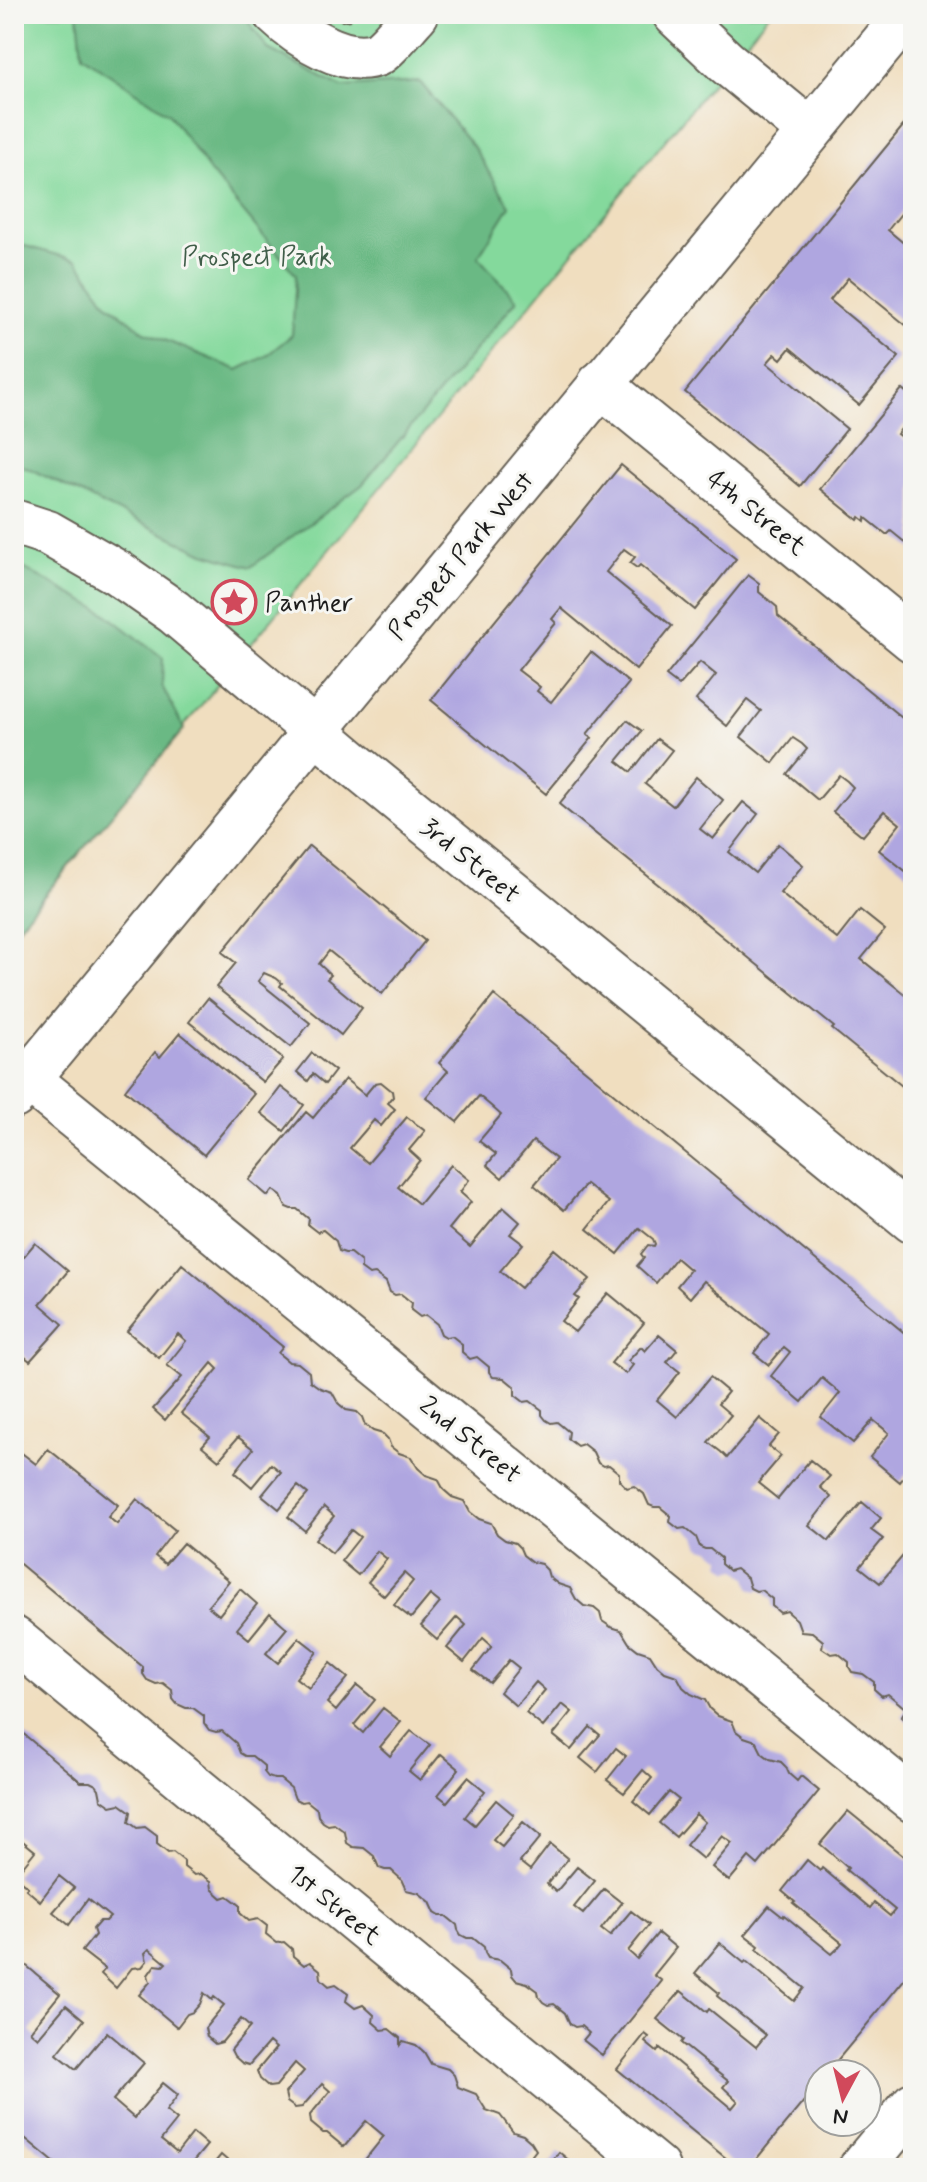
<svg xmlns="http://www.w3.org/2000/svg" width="927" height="2182" font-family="Mynerve,sans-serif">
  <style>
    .green { fill: #84d99c; stroke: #507a5c; stroke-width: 2 }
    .forest { fill: #6bb984; stroke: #446a50; stroke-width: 2 }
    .building { fill: #afa6e0 }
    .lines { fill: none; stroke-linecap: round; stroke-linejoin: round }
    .minor-casing { stroke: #666055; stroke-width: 48 }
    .minor { stroke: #fff; stroke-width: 44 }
    .labels { text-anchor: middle; stroke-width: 6; stroke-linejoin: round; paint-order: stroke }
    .park-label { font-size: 26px; fill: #405e49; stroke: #f6f6f2 }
    .street-label { font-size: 26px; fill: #1c1c1c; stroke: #f6f6f2 }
    .poi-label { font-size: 26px; fill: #1c1c1c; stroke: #f6f6f2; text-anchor: start }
  </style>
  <rect width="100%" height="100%" fill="#f6f6f2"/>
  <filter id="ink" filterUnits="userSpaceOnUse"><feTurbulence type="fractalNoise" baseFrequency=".0125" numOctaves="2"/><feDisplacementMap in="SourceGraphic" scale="16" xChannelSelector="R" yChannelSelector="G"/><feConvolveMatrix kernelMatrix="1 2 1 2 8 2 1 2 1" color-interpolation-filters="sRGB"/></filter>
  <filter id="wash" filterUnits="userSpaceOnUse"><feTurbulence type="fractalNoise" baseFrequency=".006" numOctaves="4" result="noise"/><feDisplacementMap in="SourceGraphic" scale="32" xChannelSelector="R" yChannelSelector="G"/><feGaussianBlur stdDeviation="1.8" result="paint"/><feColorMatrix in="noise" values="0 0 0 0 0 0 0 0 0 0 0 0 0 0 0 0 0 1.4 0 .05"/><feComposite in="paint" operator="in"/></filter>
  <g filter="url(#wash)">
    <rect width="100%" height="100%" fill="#f0debf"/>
    <polygon class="green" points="14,14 769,14 14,933"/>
    <g class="forest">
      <polygon points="78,14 243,14 268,49 342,87 420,82 473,146 510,206 478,257 517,300 362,485 251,567 204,553 26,467 14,465 14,243 77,260 108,304 145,332 238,370 266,356 292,335 296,275 211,173 169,114 82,55"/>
      <polygon points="14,563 104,612 163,658 162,686 184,729 14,931"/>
    </g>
    <g id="blocks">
      <g class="building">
        <polygon points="333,14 355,14 350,20 342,21"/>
        <polygon points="908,120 913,124 913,217 904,210 888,230 913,251 913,331 848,278 830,300 899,357 859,405 790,348 781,359 775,354 767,363 847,429 800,486 685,392"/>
        <polygon points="902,389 913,398 913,414 897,434 913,446 913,549 891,531 888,534 886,534 866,518 865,521 860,517 858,520 820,489"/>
        <polygon points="621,465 736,559 695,610 640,565 637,568 630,563 635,557 624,549 606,572 672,626 636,670 561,608 552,619 556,623 518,670 540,687 537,691 551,702 591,652 629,683 587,734 592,738 546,794 431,700"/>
        <polygon points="748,575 759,583 759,592 777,607 778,616 913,727 913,867 908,873 879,850 900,824 884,811 863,836 833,812 853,787 847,781 839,775 818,800 787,774 807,749 802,744 793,738 773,763 741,737 761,711 756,707 747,700 727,726 696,700 716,675 700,662 679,686 666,676"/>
        <polygon points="627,720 642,731 617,761 631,772 657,739 672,750 645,784 673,806 696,777 709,788 723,800 700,829 713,839 743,802 758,814 729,852 755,873 778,844 803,865 780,893 837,939 860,910 885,930 861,959 913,1001 913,1095 832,1029 834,1027 559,804"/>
        <polygon points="309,846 425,941 382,994 329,951 319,964 331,975 327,979 362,1008 341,1035 280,986 282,983 276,978 264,973 258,981 310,1023 291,1047 216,987 236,963 222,952"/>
        <polygon points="494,995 913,1340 913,1466 900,1482 870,1457 889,1433 873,1420 853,1443 821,1417 840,1393 822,1378 802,1402 771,1376 790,1352 784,1347 769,1365 754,1353 769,1334 704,1281 690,1298 677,1286 690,1270 676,1258 656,1283 637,1266 644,1258 641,1254 648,1245 654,1246 655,1244 653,1239 639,1228 618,1254 587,1229 609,1202 586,1184 564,1210 534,1185 556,1159 533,1141 502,1178 487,1165 496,1154 479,1141 501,1115 491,1106 479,1096 457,1122 426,1097 448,1071 439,1063"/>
        <polygon points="208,998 283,1059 263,1082 189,1022"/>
        <polygon points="180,1033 254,1094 204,1155 125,1090 155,1052 160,1057"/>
        <polygon points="312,1053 335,1071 325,1084 313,1074 308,1081 297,1072"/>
        <polygon points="345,1079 365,1095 375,1083 381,1082 392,1091 393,1097 388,1103 395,1109 381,1126 374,1120 350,1148 368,1163 407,1117 425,1131 409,1150 420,1160 398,1187 419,1204 451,1165 469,1180 460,1192 471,1202 449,1229 470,1247 503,1207 520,1222 510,1234 523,1244 500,1271 521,1288 554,1249 590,1279 575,1296 579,1299 561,1321 566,1325 575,1332 608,1293 644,1323 611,1363 626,1374 633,1365 628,1361 641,1347 645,1351 659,1335 677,1350 667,1362 680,1372 657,1400 677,1417 710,1377 728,1392 718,1404 731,1415 708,1442 721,1452 727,1458 760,1418 779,1434 769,1446 781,1456 758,1483 778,1499 810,1460 830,1476 820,1487 831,1497 809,1525 829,1541 862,1502 881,1518 871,1530 883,1539 860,1567 880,1583 913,1544 913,1727 901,1717 906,1709 899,1703 888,1694 882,1696 874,1689 874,1682 863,1674 852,1672 849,1667 849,1662 838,1653 831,1654 822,1648 823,1641 812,1632 801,1631 797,1620 787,1611 780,1613 772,1606 772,1599 761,1590 756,1591 750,1588 747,1578 736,1569 729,1571 721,1564 721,1558 710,1549 705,1549 700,1547 696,1537 685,1528 679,1529 670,1522 671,1516 660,1507 654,1507 649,1505 644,1494 634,1486 627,1488 619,1480 619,1473 609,1465 603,1466 598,1463 593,1452 583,1444 577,1446 568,1439 569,1432 557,1422 551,1423 546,1420 542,1415 542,1410 530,1401 524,1402 515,1395 515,1387 504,1378 493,1377 489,1372 489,1367 477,1357 470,1359 462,1352 462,1344 452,1336 446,1337 441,1334 437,1324 426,1315 420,1317 411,1310 412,1303 401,1294 395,1295 390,1292 386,1282 375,1274 369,1275 361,1269 361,1262 350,1253 345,1253 339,1251 336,1241 323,1230 317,1232 308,1225 309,1219 297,1209 291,1209 286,1207 281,1196 273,1190 268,1196 249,1180 306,1112 313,1118"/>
        <polygon points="281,1087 304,1105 284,1131 261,1113"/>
        <polygon points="35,1243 68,1271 40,1304 63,1324 30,1361 14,1348 14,1268"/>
        <polygon points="182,1264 283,1347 278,1353 289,1362 298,1363 309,1372 310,1381 320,1388 332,1392 338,1403 346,1410 357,1412 362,1417 365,1425 373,1431 383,1434 388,1439 391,1447 399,1453 411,1457 418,1468 426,1475 438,1479 444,1490 452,1497 464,1501 470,1512 479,1519 491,1523 497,1534 505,1540 515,1543 520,1548 523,1555 532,1562 541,1564 547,1570 549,1577 558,1584 570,1588 576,1599 584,1606 594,1608 600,1613 602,1621 611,1627 621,1630 629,1643 638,1650 650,1654 657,1665 665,1672 677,1676 683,1687 691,1694 705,1700 710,1709 718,1716 732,1721 736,1731 744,1737 756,1741 762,1753 770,1759 781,1762 786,1767 789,1774 797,1781 801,1776 819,1791 758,1865 749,1857 729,1881 712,1867 732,1843 722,1836 703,1859 686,1845 705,1822 696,1814 676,1837 659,1823 679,1800 669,1792 650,1815 633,1801 652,1778 643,1770 624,1793 607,1780 626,1756 616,1748 597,1772 580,1758 600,1735 590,1727 571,1750 553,1735 572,1712 562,1704 543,1727 526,1713 545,1690 536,1682 516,1706 500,1692 519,1668 509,1660 490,1683 473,1670 492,1646 483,1638 464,1662 447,1648 466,1625 457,1617 437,1640 421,1626 440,1603 430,1595 411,1618 394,1605 413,1581 404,1573 384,1596 368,1582 387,1559 377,1551 358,1575 341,1561 360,1537 351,1530 332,1553 315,1539 334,1516 324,1507 305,1531 288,1517 308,1494 298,1486 279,1509 262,1495 281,1472 271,1464 252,1487 235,1472 253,1449 238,1437 219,1460 202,1446 210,1437 181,1413 218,1369 212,1363 165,1420 153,1409 182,1377 167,1365 186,1341 178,1334 159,1358 127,1331"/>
        <polygon points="14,1447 36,1464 48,1449 118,1505 108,1517 117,1524 137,1499 175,1530 155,1556 165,1564 183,1543 229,1581 208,1606 219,1615 240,1589 257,1604 237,1629 249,1639 270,1613 287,1628 266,1653 278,1663 299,1638 317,1652 296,1678 309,1688 330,1663 348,1678 327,1703 336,1711 357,1685 375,1700 354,1725 363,1733 383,1708 401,1722 380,1747 390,1756 411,1731 430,1745 409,1771 420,1780 441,1754 459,1769 438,1795 447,1802 468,1777 485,1791 465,1817 475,1825 496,1800 514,1815 493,1840 502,1847 523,1822 541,1837 520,1862 530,1870 550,1844 568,1859 547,1884 556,1892 577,1867 595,1881 574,1907 583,1914 604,1889 622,1903 601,1929 610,1936 631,1911 649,1925 628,1951 637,1959 658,1933 676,1948 654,1975 662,1981 602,2055 583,2040 589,2033 581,2026 575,2027 570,2024 565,2013 554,2004 548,2005 543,2002 539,1997 538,1991 527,1983 516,1980 512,1975 511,1969 500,1960 488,1958 485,1953 484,1947 473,1938 467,1938 461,1935 458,1930 457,1925 446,1916 440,1916 435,1913 430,1902 419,1893 406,1890 401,1879 391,1870 385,1870 379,1868 374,1856 364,1848 353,1847 347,1843 345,1832 334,1824 328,1825 323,1822 318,1816 317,1809 307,1801 301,1802 295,1799 291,1788 280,1779 274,1779 268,1777 264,1772 264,1766 252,1756 245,1756 240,1753 236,1743 222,1731 216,1732 209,1730 204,1723 204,1716 193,1708 186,1708 177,1704 173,1699 172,1690 163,1683 156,1684 147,1680 143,1674 143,1667 14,1559"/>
        <polygon points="14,1726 81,1782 90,1782 96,1785 99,1789 101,1799 111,1806 120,1804 131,1812 129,1822 137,1828 145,1827 157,1836 157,1844 168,1853 173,1852 184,1861 184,1867 194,1875 201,1874 211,1881 212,1889 222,1898 228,1896 240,1905 240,1913 249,1921 258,1919 267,1926 266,1934 277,1943 284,1942 292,1949 293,1956 304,1965 310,1962 320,1970 321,1979 329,1986 336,1984 348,1993 346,2001 355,2008 363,2005 374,2015 373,2022 382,2030 389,2029 400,2038 400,2045 403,2041 416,2045 424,2052 431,2064 448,2069 454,2075 458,2087 476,2094 486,2110 500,2115 513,2132 523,2135 531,2142 536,2150 522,2168 370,2168 363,2162 384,2136 366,2121 344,2147 327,2133 323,2133 311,2123 310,2115 330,2091 322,2084 302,2107 295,2108 287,2102 285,2093 304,2071 295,2063 276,2086 269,2087 260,2079 257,2071 276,2048 269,2042 249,2065 242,2063 234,2056 231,2050 250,2027 241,2019 222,2042 215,2044 207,2037 205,2028 224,2005 214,1997 212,2000 204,1993 200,2004 193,2012 187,2014 177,2027 139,1995 150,1982 148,1975 155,1965 163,1966 166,1963 149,1949 145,1953 147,1961 142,1967 132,1968 116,1988 101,1974 105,1969 82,1951 95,1935 93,1929 100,1921 106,1921 110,1917 88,1899 69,1925 53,1912 74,1888 59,1876 40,1901 26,1889 28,1887 15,1876 35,1851 14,1834"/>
        <polygon points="848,1811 913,1864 913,1969 826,2074 819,2074 819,2083 749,2168 738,2168 617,2069 645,2034 649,2037 645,2042 657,2052 660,2048 732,2108 738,2101 723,2087 728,2081 681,2043 683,2040 657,2019 681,1991 707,2012 709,2009 756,2047 766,2035 717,1996 719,1993 695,1973 720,1943 744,1963 746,1961 794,2001 804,1988 757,1949 759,1946 745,1935 769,1906 783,1917 784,1915 832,1954 837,1949 842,1943 793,1903 795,1902 782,1891 807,1860 820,1871 822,1868 870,1908 874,1903 890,1916 895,1910 846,1870 848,1868 820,1844"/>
        <polygon points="22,1962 60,1994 30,2031 38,2038 66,2005 84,2020 57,2054 76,2069 107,2032 144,2063 113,2100 134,2118 163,2083 178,2095 166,2111 177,2120 161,2140 177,2153 193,2133 207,2145 191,2164 196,2168 61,2168 14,2129 14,1972"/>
        <polygon points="559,2152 578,2168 546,2168"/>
        <polygon points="221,2155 236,2168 210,2168"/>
      </g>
    </g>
  </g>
  <g filter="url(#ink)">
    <use href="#blocks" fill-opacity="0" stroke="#666055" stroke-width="2"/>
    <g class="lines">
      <g class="minor-casing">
        <g id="minor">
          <path d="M 276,14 C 298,35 345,66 377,54 C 385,51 408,22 416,14"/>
          <polyline points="675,14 726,62 810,131"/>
          <polyline points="600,384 913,640"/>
          <polyline points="14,522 48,533 118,573 174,612 353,763 913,1221"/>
          <polyline points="28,1079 913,1800"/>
          <polyline points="14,1096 907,14"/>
          <polyline points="14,1639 657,2168"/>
          <polyline points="861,2168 913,2105"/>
        </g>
      </g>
      <use href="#minor" class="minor"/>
    </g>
  </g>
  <defs>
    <g id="sight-ring" transform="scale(2.3)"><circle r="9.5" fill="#f6f6f2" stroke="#d1495b" stroke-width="1.5"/><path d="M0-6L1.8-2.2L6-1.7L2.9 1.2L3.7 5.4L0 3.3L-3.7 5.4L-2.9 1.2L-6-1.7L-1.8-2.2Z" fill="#d1495b"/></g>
  </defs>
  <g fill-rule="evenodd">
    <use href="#sight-ring" x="234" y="602"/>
  </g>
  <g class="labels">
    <g class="park-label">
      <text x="257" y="265">Prospect Park</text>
    </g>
    <g class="street-label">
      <text transform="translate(757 512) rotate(39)" y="9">4th Street</text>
      <text transform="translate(460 555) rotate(-50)" y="9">Prospect Park West</text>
      <text transform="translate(471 860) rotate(39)" y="9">3rd Street</text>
      <text transform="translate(471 1439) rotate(39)" y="9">2nd Street</text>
      <text transform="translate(335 1904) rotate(39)" y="9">1st Street</text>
    </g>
    <g class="poi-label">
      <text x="265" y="611">Panther</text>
    </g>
  </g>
  <rect width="927" height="2182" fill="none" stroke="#f6f6f2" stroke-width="48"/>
  <g transform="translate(843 2098) rotate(187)"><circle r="38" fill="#f6f6f2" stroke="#9f9f9c" stroke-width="2"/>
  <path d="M0-6L14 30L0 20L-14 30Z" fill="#d1495b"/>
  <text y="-12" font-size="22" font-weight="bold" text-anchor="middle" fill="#1c1c1c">N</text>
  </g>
</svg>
